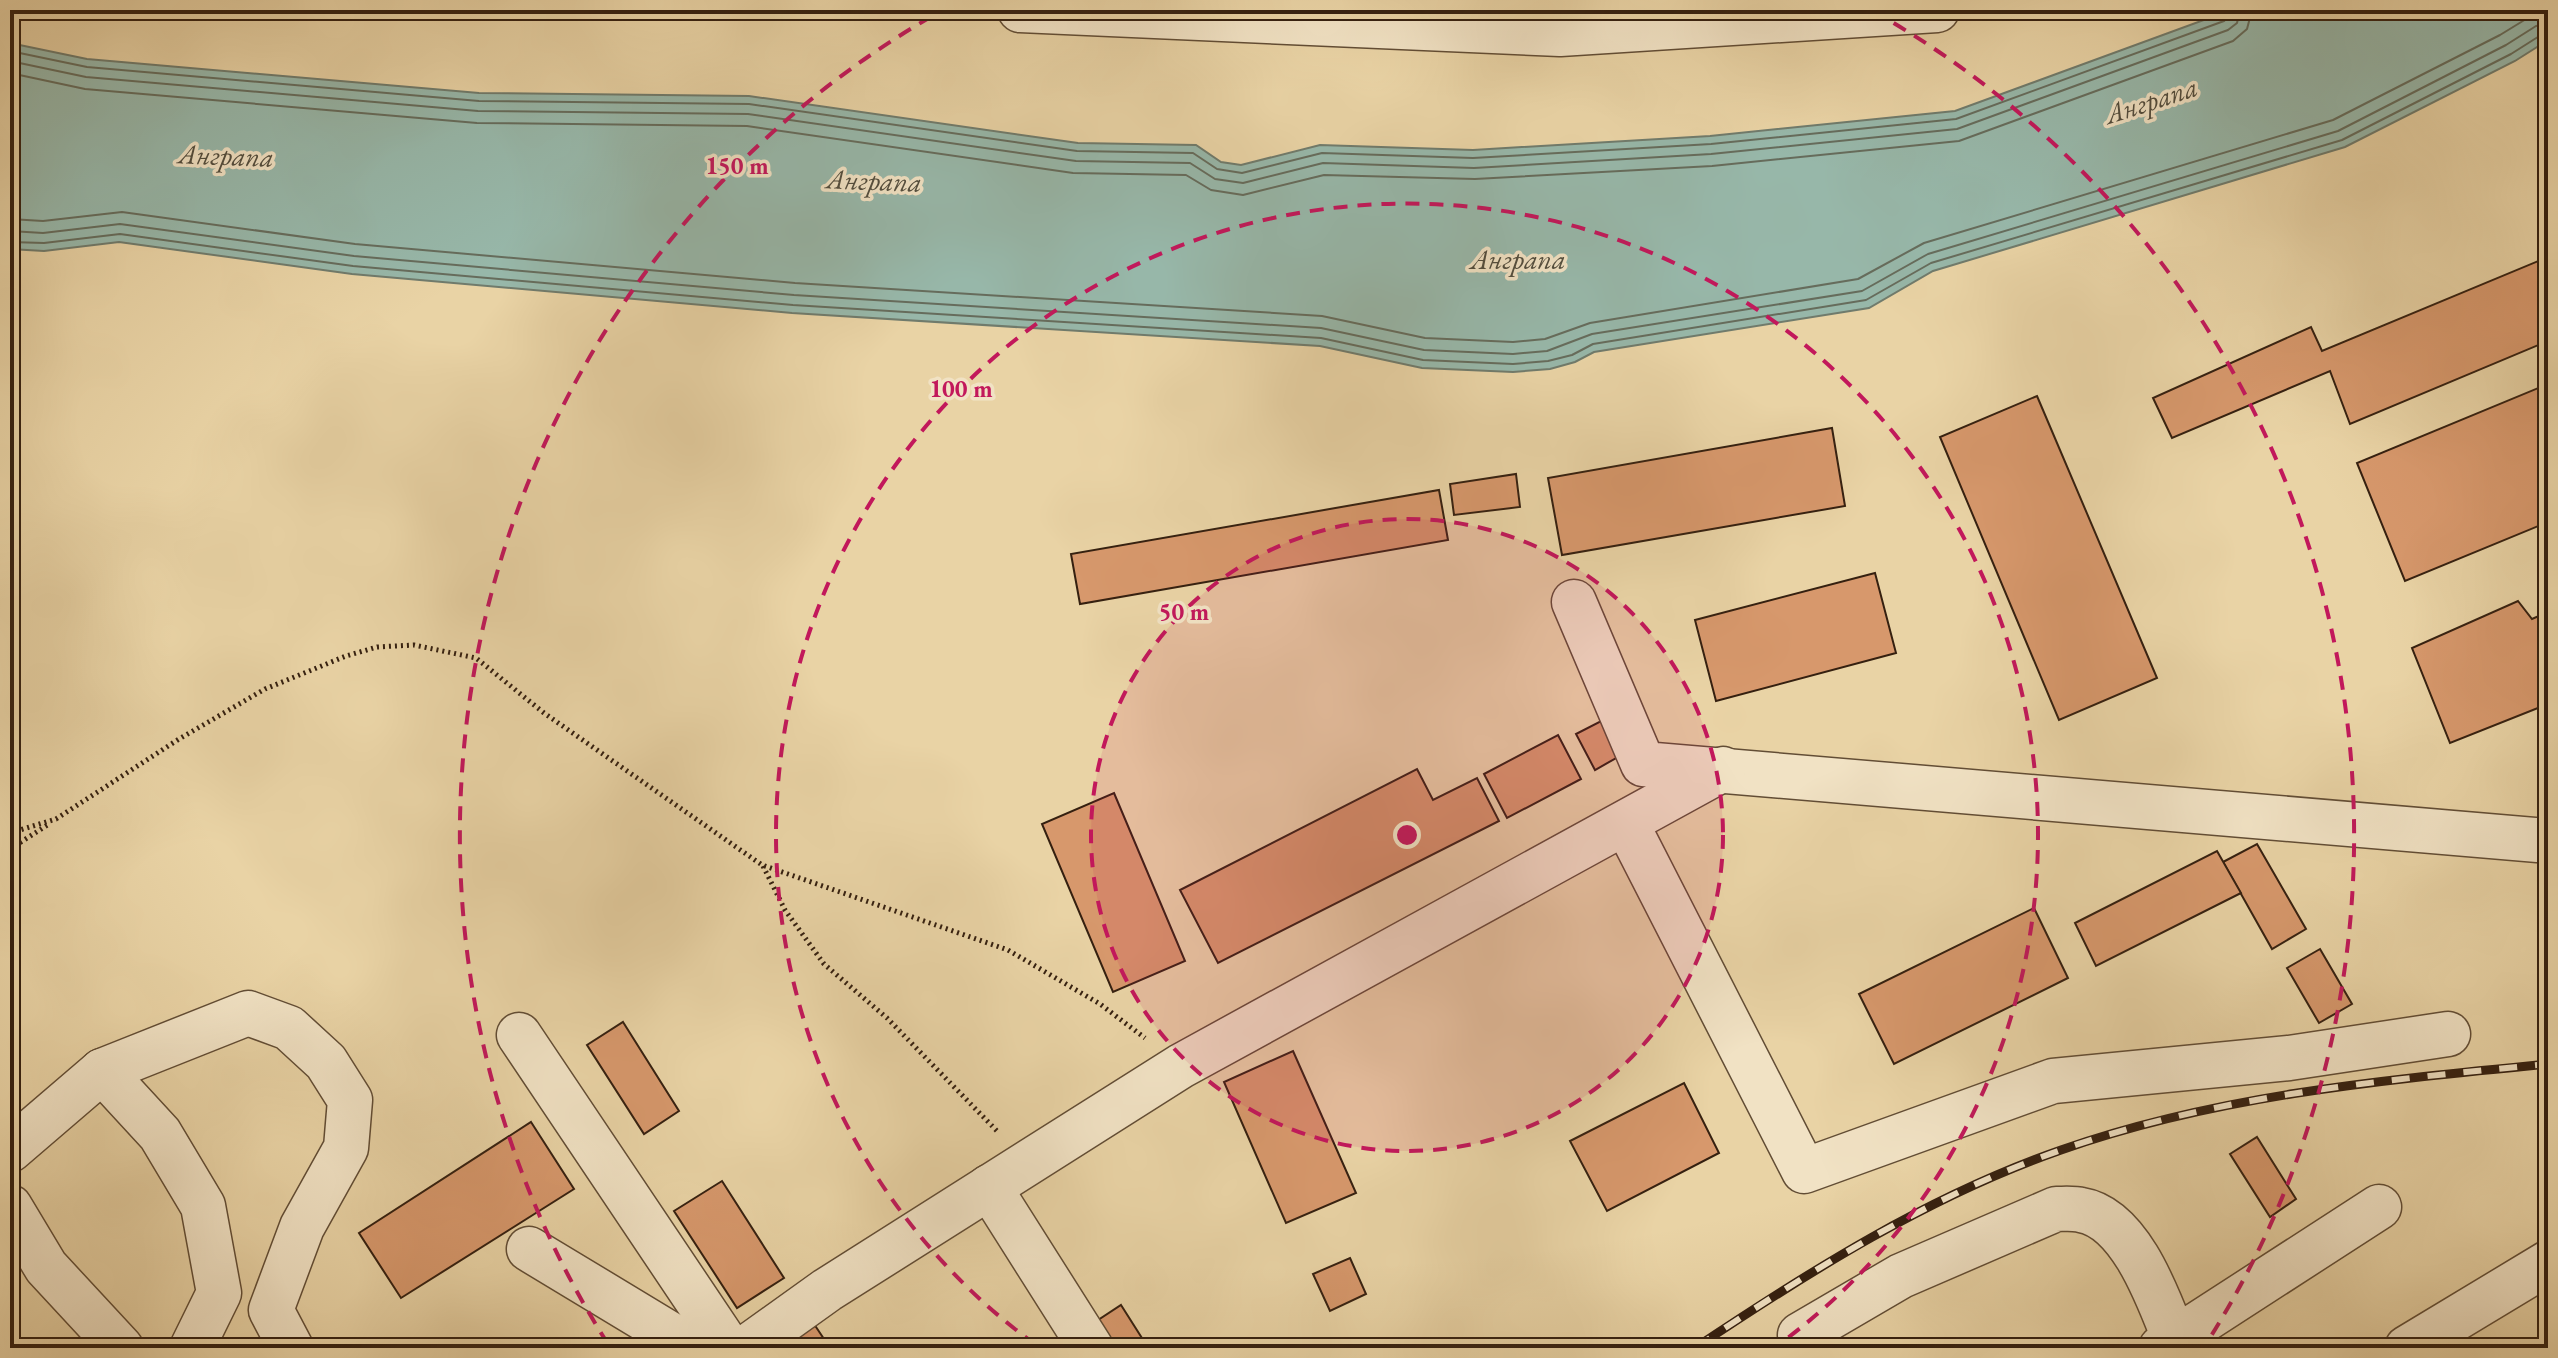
<svg xmlns="http://www.w3.org/2000/svg" width="2558" height="1358" font-family="'EB Garamond',serif">
  <style>
    .water { fill: #97b7a9; stroke: #707b6c; stroke-width: 2 }
    .lines { fill: none; stroke-linecap: round; stroke-linejoin: round }
    .shore { stroke: #666c5c; stroke-width: 2 }
    .building { fill: #d7986c; stroke: #352010; stroke-width: 2 }
    .minor-casing { stroke: #624d35; stroke-width: 47 }
    .path { stroke: #352010; stroke-width: 5; stroke-dasharray: 2 4; stroke-linecap: butt }
    .minor { stroke: #f1e2c4; stroke-width: 44 }
    .rail-casing { stroke: #352010; stroke-width: 9 }
    .rail { stroke: #f1e2c4; stroke-width: 6; stroke-dasharray: 18; stroke-linecap: butt }
    .ring { fill: none; stroke: #c2185b; stroke-width: 4; stroke-dasharray: 14 10 }
    .labels { text-anchor: middle; stroke-width: 7; stroke-linejoin: round; paint-order: stroke }
    .water-label { font-size: 28px; font-style: italic; fill: #524d3e; stroke: #f1e2c4 }
    .centre { fill: #c2185b; stroke: #f1e2c4; stroke-width: 4 }
    .ring-label { font-size: 24px; text-anchor: middle; font-weight: bold; fill: #c2185b; stroke: #f1e2c4; stroke-width: 7; stroke-linejoin: round; paint-order: stroke }
  </style>
  <rect width="100%" height="100%" fill="#e9d3a5"/>
  <filter id="stains"><feTurbulence type="fractalNoise" baseFrequency=".0025" numOctaves="4"/><feColorMatrix values="0 0 0 0 .2 0 0 0 0 .09 0 0 0 0 .02 0 0 0 .5 -.17"/></filter>
  <radialGradient id="worn" r=".72"><stop offset=".6" stop-color="#630" stop-opacity="0"/><stop offset="1" stop-color="#630" stop-opacity=".3"/></radialGradient>
  <polygon class="water" points="2231,10 2548,10 2548,40 2515,61 2345,147 1933,271 1869,308 1594,352 1575,362 1550,369 1513,372 1422,368 1320,346 792,313 352,274 119,242 44,251 10,249 10,43 87,59 479,93 749,96 1078,143 1196,145 1221,162 1241,165 1320,145 1473,150 1710,136 1955,111"/>
  <g class="lines">
    <g class="shore">
      <polyline points="10,51 87,67 479,101 749,104 1077,151 1193,153 1217,169 1242,173 1322,153 1473,158 1711,144 1956,119 2224,21 2229,16 2230,10"/>
      <polyline points="10,61 86,77 478,111 748,114 1076,161 1190,163 1215,179 1243,183 1323,163 1474,168 1711,154 1957,129 2228,30 2237,23 2240,10"/>
      <polyline points="10,73 85,89 477,123 747,126 1073,173 1186,175 1211,190 1243,195 1324,175 1475,179 1712,166 1959,141 2233,41 2247,29 2252,10"/>
      <polyline points="10,219 43,221 122,212 355,244 795,283 1322,316 1425,338 1513,342 1545,339 1590,323 1858,279 1924,243 2333,120 2500,35 2531,16 2548,12"/>
      <polyline points="10,231 43,233 120,224 354,256 794,295 1321,328 1424,350 1513,354 1547,351 1592,334 1862,291 1928,254 2338,131 2506,45 2536,26 2548,24"/>
      <polyline points="10,242 44,243 120,234 353,266 793,305 1321,338 1423,360 1513,364 1548,361 1572,355 1593,344 1866,300 1931,263 2342,140 2511,54 2541,35 2548,34"/>
    </g>
  </g>
  <g class="building">
    <polygon points="2548,257 2548,341 2350,424 2330,371 2172,438 2153,398 2311,327 2322,351"/>
    <polygon points="2548,384 2548,522 2405,581 2357,463"/>
    <polygon points="2037,396 2157,678 2059,720 1940,437"/>
    <polygon points="1832,428 1845,506 1562,555 1548,478"/>
    <polygon points="1516,474 1520,507 1454,515 1450,484"/>
    <polygon points="1439,490 1448,540 1080,604 1071,554"/>
    <polygon points="1875,573 1896,653 1716,701 1695,620"/>
    <polygon points="2518,601 2532,619 2548,612 2548,704 2450,743 2412,648"/>
    <polygon points="1607,718 1625,753 1595,770 1576,734"/>
    <polygon points="1558,735 1581,779 1507,818 1484,774"/>
    <polygon points="1417,769 1433,800 1477,778 1499,821 1218,963 1180,890"/>
    <polygon points="1114,793 1185,961 1113,992 1042,824"/>
    <polygon points="2257,844 2306,929 2272,949 2223,862"/>
    <polygon points="2217,851 2241,893 2096,966 2075,923"/>
    <polygon points="2034,908 2068,978 1894,1064 1859,994"/>
    <polygon points="2320,949 2352,1004 2319,1023 2287,968"/>
    <polygon points="623,1022 679,1111 644,1134 587,1045"/>
    <polygon points="1293,1051 1356,1193 1286,1223 1224,1082"/>
    <polygon points="1684,1083 1719,1153 1607,1211 1570,1141"/>
    <polygon points="531,1122 574,1189 401,1298 359,1233"/>
    <polygon points="2257,1137 2296,1199 2270,1217 2230,1154"/>
    <polygon points="722,1181 784,1278 737,1308 674,1211"/>
    <polygon points="1350,1258 1366,1294 1330,1311 1313,1274"/>
    <polygon points="1121,1305 1147,1346 1144,1348 1103,1348 1089,1326"/>
    <polygon points="812,1321 830,1348 775,1348"/>
  </g>
  <g class="lines">
    <g class="minor-casing">
      <g id="minor">
        <polyline points="1020,10 1560,34 1937,10"/>
        <polyline points="1574,602 1643,764 2548,841"/>
        <polyline points="1626,823 1804,1171 2053,1081 2289,1058 2448,1034"/>
        <polyline points="519,1035 729,1348"/>
        <polyline points="102,1071 160,1134 203,1206 219,1293 192,1348"/>
        <polyline points="10,1150 102,1071 248,1013 289,1028 326,1062 350,1100 346,1148 302,1227 271,1310 291,1348"/>
        <polyline points="989,1187 1091,1348"/>
        <polyline points="10,1207 46,1267 121,1348"/>
        <polyline points="529,1249 688,1345"/>
        <polyline points="746,1348 827,1290 1181,1066 1723,769"/>
        <path d="M 1807,1348 L 1800,1335 L 1901,1276 L 2056,1209 C 2064,1209 2073,1208 2081,1210 C 2130,1218 2158,1297 2174,1338"/>
        <polyline points="2161,1348 2379,1207"/>
        <polyline points="2407,1348 2548,1263"/>
      </g>
    </g>
    <g class="path">
      <polyline points="10,833 56,819 179,739 265,689 346,656 377,647 414,645 476,658 544,713 762,865 1008,950 1100,1004 1145,1038"/>
      <polyline points="10,849 49,824"/>
      <polyline points="763,866 785,910 824,964 887,1018 998,1132"/>
    </g>
    <use href="#minor" class="minor"/>
    <g class="rail-casing">
      <path id="rail" d="M 1695,1348 C 1810,1271 1929,1196 2061,1150 C 2217,1095 2384,1080 2548,1064"/>
    </g>
    <use href="#rail" class="rail"/>
  </g>
  <circle cx="1407" cy="835" r="316" fill="#c2185b" fill-opacity=".12"/>
  <g class="ring">
    <circle cx="1407" cy="835" r="316"/>
    <path d="M1036 1345A631 631 0 1 1 1778 1345"/>
    <path d="M608 1344A947 947 0 0 1 941 11M1873 11A947 947 0 0 1 2206 1344"/>
  </g>
  <g class="labels">
    <g class="water-label">
      <text transform="translate(2151 100) rotate(-18)" y="10">Анграпа</text>
      <text transform="translate(226 155) rotate(2)" y="10">Анграпа</text>
      <text transform="translate(874 180) rotate(2)" y="10">Анграпа</text>
      <text x="1518" y="269">Анграпа</text>
    </g>
  </g>
  <circle cx="1407" cy="835" r="12" class="centre"/>
  <g class="ring-label">
    <text x="737" y="174">150 m</text>
    <text x="961" y="397">100 m</text>
    <text x="1184" y="620">50 m</text>
  </g>
  <rect width="2558" height="1358" fill="none" stroke="#e9d3a5" stroke-width="40"/>
  <rect x="12" y="12" width="2534" height="1334" fill="none" stroke="#352010" stroke-width="4"/>
  <rect x="20" y="20" width="2518" height="1318" fill="none" stroke="#352010" stroke-width="2"/>
  <rect width="100%" height="100%" filter="url(#stains)"/>
  <rect width="100%" height="100%" fill="url(#worn)"/>
</svg>
